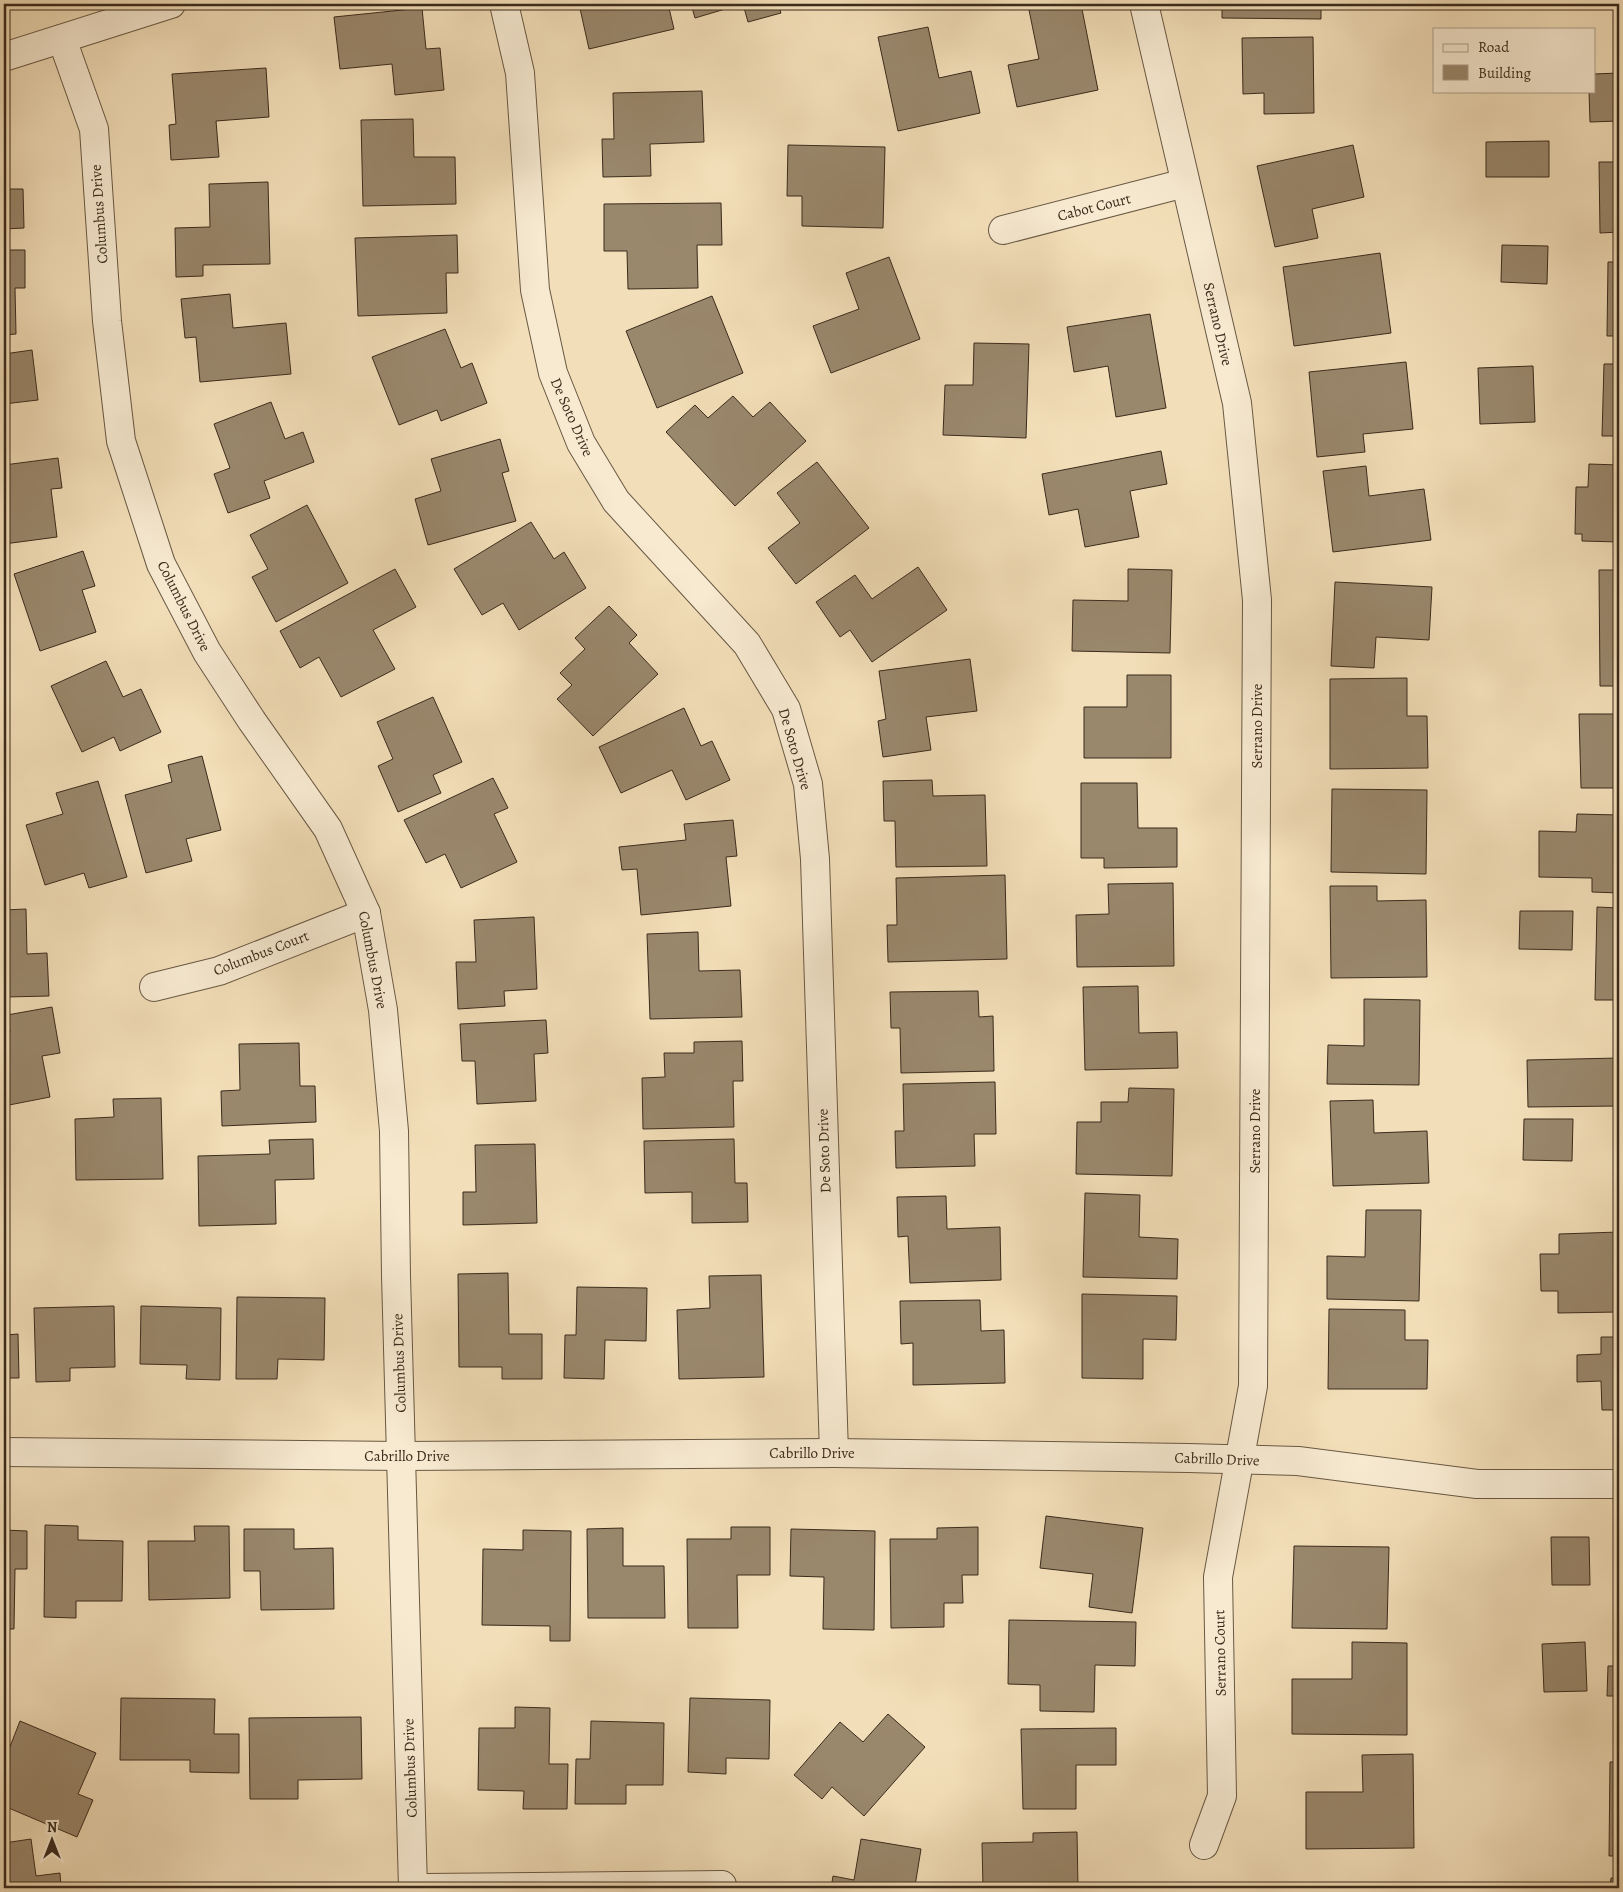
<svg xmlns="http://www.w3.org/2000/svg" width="1623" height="1892" font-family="Alegreya,serif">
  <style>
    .building { fill: #9a886d; stroke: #3b2b1c }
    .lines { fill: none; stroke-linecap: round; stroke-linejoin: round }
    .minor-casing { stroke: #695843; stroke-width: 30 }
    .minor { stroke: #f7ead1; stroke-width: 28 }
    .labels { text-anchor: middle; stroke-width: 5; stroke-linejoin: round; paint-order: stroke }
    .street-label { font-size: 15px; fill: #3b2b1c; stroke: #f7ead1 }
  </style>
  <rect width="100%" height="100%" fill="#f2deb8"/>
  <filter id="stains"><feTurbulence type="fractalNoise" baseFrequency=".004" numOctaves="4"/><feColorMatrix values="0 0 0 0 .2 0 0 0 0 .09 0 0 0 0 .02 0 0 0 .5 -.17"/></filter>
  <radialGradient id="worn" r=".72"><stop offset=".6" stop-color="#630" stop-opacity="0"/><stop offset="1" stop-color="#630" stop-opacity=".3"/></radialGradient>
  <g class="building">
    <polygon points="579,4 668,4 674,29 589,49"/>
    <polygon points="691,4 742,4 695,18"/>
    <polygon points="743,4 778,4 781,13 748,22"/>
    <polygon points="1036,4 1081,4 1098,90 1017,107 1008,65 1039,59 1028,5"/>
    <polygon points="1222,4 1321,4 1321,19 1222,18"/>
    <polygon points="422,8 426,49 440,48 444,90 395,95 392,64 340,69 334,17"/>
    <polygon points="928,27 939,78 971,71 980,113 898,131 878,37"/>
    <polygon points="1313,37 1314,113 1264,114 1264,93 1243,94 1242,38"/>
    <polygon points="266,68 269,117 216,121 219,157 171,160 169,125 176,124 172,74"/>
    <polygon points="1619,73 1619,121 1590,122 1589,91 1594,91 1594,74"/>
    <polygon points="702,91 704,142 650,144 651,176 603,177 602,139 614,139 613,93"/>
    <polygon points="413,119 414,157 455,157 456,204 363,206 361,120"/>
    <polygon points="1549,141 1549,177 1486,177 1486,142"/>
    <polygon points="788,145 885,147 883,228 802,226 802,196 787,196"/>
    <polygon points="1353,145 1364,197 1312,209 1318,238 1275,247 1257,166"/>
    <polygon points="1599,162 1619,162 1619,232 1600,233"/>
    <polygon points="268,182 270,264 203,265 203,276 176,277 175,228 210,227 209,184"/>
    <polygon points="4,189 23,189 24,228 4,229"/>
    <polygon points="721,203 722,245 697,245 698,288 628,289 627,251 604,251 604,204"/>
    <polygon points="457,235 458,273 446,273 447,313 358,316 355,238"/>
    <polygon points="1502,245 1548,246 1547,284 1501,282"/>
    <polygon points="4,250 25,250 25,288 15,288 16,334 4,335"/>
    <polygon points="1380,253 1391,333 1294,346 1283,267"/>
    <polygon points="889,257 920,339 831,373 813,326 859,309 846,273"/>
    <polygon points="1608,262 1619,262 1619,336 1607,336"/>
    <polygon points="230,294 233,328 286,323 291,374 200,382 196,337 185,338 181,299"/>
    <polygon points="712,296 743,373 657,408 626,331"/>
    <polygon points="1150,314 1166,408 1116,417 1108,366 1074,372 1067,327"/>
    <polygon points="445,329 461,368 472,363 487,403 441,421 437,410 399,425 372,357"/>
    <polygon points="974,343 1029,344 1026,438 943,435 945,385 973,385"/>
    <polygon points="32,350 38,400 4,404 4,354"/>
    <polygon points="1406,362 1413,429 1363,434 1365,452 1317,457 1309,372"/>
    <polygon points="1604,364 1619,364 1619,436 1602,436"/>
    <polygon points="1533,366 1535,422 1480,424 1478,368"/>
    <polygon points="733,396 753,417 770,402 806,441 735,506 666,432 695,405 708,418"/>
    <polygon points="271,402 285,439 303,432 314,462 264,481 270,498 228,513 214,474 230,468 214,424"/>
    <polygon points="500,439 509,471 502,473 516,521 428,545 415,499 441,491 431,459"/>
    <polygon points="1161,451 1167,484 1130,491 1139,537 1085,547 1078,509 1049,515 1042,474"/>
    <polygon points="58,458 62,488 51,489 57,537 4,544 4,465"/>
    <polygon points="817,462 869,528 796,584 768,548 800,523 777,493"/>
    <polygon points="1589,464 1619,465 1619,542 1582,541 1582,534 1575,534 1576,487 1588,487"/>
    <polygon points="1366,466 1369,496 1424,489 1431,540 1333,552 1323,471"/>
    <polygon points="307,505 348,583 276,622 252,577 268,569 250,535"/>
    <polygon points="531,522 554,559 564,552 586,588 519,630 503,603 482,615 454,569"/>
    <polygon points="83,551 95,586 82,590 96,632 40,651 14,574"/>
    <polygon points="918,567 947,610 872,662 850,630 840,637 816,602 855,575 872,599"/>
    <polygon points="395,569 416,607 373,630 395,669 341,697 319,657 300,668 280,631"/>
    <polygon points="1128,569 1172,570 1170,653 1072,651 1073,600 1128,601"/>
    <polygon points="1599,570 1619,570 1619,686 1600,686"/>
    <polygon points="1335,582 1432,587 1429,640 1376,637 1374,668 1331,666"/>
    <polygon points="609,606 637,635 629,643 658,674 593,736 557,699 572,685 560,673 585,649 575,638"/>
    <polygon points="970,659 977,711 926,717 931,750 883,757 878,721 886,719 879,671"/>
    <polygon points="106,661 123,697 141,689 161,732 120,751 114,737 82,752 51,686"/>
    <polygon points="1127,675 1171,675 1171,758 1084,758 1084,707 1127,707"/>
    <polygon points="1407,678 1407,716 1427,716 1428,768 1330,769 1330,679"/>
    <polygon points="433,697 462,762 433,775 441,793 398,812 378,766 393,759 377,722"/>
    <polygon points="684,708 701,746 712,741 730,780 686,800 672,770 621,793 599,747"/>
    <polygon points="1579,714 1618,714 1619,788 1581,788"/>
    <polygon points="202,756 221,830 186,839 192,861 146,873 125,795 172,782 168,765"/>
    <polygon points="493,778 508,808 494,814 517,862 461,888 445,854 426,863 404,820"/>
    <polygon points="932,780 933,796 985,795 987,866 896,867 895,821 884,821 883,781"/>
    <polygon points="98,781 127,877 89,888 84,873 45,885 26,825 63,814 56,793"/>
    <polygon points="1081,783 1137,783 1138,828 1177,828 1177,867 1104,868 1104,858 1081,858"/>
    <polygon points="1332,789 1427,790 1426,874 1331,872"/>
    <polygon points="1577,814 1619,815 1619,893 1592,892 1592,878 1539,877 1539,831 1576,832"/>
    <polygon points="733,820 737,856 726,857 731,906 641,915 637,869 622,870 619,847 686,840 684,824"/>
    <polygon points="1005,875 1007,959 888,962 887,925 897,925 896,878"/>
    <polygon points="1173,883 1174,966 1077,967 1076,915 1109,914 1108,884"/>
    <polygon points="1330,886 1377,886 1377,901 1426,900 1427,977 1331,978"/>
    <polygon points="1597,907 1619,908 1619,1000 1595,1000"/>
    <polygon points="26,909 27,954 47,953 49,996 6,997 5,984 4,984 4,910"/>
    <polygon points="1520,911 1573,911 1572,950 1519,949"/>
    <polygon points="534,917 537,989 504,991 505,1006 458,1009 456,962 476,962 474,920"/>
    <polygon points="698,932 699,971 740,970 742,1017 650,1019 647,934"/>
    <polygon points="1138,986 1139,1033 1177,1032 1178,1068 1085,1070 1083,987"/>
    <polygon points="978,991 979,1017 993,1016 994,1071 901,1073 900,1028 891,1028 890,992"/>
    <polygon points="1364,999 1420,1000 1419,1085 1327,1084 1328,1045 1364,1046"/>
    <polygon points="52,1007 60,1053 42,1056 50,1097 4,1106 4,1033 10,1032 7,1015"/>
    <polygon points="546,1020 548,1053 534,1054 536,1101 477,1104 475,1061 462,1061 460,1024"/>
    <polygon points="742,1041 743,1081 733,1081 734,1127 643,1129 642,1078 665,1077 664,1053 694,1053 694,1042"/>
    <polygon points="299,1043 300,1086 315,1086 316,1122 222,1126 221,1091 240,1090 239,1044"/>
    <polygon points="1619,1058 1619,1106 1528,1107 1527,1060"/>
    <polygon points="995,1082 996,1134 974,1134 975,1166 896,1168 895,1131 904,1131 903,1084"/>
    <polygon points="1129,1088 1174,1089 1172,1176 1076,1174 1077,1122 1101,1122 1101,1102 1128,1102"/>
    <polygon points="161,1098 163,1179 76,1180 75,1119 114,1117 113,1099"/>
    <polygon points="1373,1100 1374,1133 1427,1131 1429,1183 1333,1186 1330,1101"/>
    <polygon points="1524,1119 1573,1119 1572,1161 1523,1160"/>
    <polygon points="313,1139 314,1179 275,1180 276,1224 199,1226 198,1156 270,1154 269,1140"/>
    <polygon points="734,1139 735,1183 747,1183 748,1222 692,1223 692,1192 645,1193 644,1141"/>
    <polygon points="535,1144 537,1223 463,1225 463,1192 476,1192 475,1145"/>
    <polygon points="1085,1193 1140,1195 1139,1237 1178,1239 1177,1279 1083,1277"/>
    <polygon points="946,1196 947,1229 1000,1227 1001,1280 910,1283 908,1236 898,1237 897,1197"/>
    <polygon points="1366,1210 1421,1210 1419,1301 1327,1299 1327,1256 1365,1257"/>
    <polygon points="1619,1232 1619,1312 1558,1313 1558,1291 1541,1291 1540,1254 1559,1254 1559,1234"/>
    <polygon points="508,1273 509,1334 542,1334 542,1379 502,1379 502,1367 459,1367 458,1274"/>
    <polygon points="761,1275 764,1377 679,1379 677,1310 710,1308 709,1276"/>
    <polygon points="577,1287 647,1288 646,1341 605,1340 604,1379 564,1378 565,1335 576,1335"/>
    <polygon points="4,1288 5,1288 6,1335 18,1334 19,1378 4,1378"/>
    <polygon points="1082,1294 1177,1296 1176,1340 1143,1339 1143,1379 1082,1378"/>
    <polygon points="237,1297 325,1298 324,1360 278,1359 277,1379 236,1379"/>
    <polygon points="980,1300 981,1331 1004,1330 1005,1383 913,1385 913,1343 901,1344 900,1301"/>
    <polygon points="114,1306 115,1367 70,1368 70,1381 36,1382 34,1308"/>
    <polygon points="141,1306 221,1308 220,1380 186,1379 187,1365 140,1364"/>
    <polygon points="1329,1309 1405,1310 1405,1340 1428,1340 1427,1389 1328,1389"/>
    <polygon points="1601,1337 1619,1337 1619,1410 1602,1410 1601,1381 1577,1382 1577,1355 1601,1354"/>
    <polygon points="1046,1516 1143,1528 1132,1613 1089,1607 1093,1574 1040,1568"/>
    <polygon points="45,1525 78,1526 78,1540 123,1541 122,1601 76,1601 76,1618 44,1617"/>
    <polygon points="194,1526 229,1526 230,1598 149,1600 148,1541 195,1541"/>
    <polygon points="731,1527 770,1527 770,1575 737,1575 738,1628 688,1628 687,1539 731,1539"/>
    <polygon points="978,1527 978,1575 962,1575 963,1603 944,1603 944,1627 891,1628 890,1539 937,1539 937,1528"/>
    <polygon points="623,1528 623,1566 664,1566 665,1618 588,1618 587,1529"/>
    <polygon points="244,1529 294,1529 294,1549 333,1548 334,1609 261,1610 260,1571 244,1571"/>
    <polygon points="791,1529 875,1531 874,1630 823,1629 824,1577 790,1576"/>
    <polygon points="4,1530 27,1531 27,1569 15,1569 14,1629 4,1629"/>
    <polygon points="523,1530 571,1531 570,1641 550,1641 550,1626 482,1625 483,1549 523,1550"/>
    <polygon points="1551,1537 1589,1537 1590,1585 1552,1585"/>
    <polygon points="1294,1546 1389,1547 1387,1629 1292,1628"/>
    <polygon points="1009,1620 1136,1622 1135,1666 1095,1665 1094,1712 1040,1711 1040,1685 1008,1684"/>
    <polygon points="1352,1642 1407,1643 1407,1735 1292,1734 1292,1679 1352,1679"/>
    <polygon points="1585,1642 1587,1691 1544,1692 1542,1644"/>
    <polygon points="1608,1666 1619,1666 1619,1733 1618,1696 1607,1696"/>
    <polygon points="121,1698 215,1699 214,1734 239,1734 239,1773 190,1772 190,1760 120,1760"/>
    <polygon points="690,1698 770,1700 769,1759 726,1758 726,1774 688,1772"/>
    <polygon points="515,1707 550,1708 549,1764 568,1764 567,1809 523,1809 524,1791 478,1790 479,1728 515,1728"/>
    <polygon points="888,1714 925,1747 864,1816 832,1787 822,1799 794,1775 840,1722 863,1742"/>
    <polygon points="361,1717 362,1779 298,1780 298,1799 250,1799 249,1718"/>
    <polygon points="20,1721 96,1753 78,1794 93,1800 77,1837 4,1806 4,1762"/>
    <polygon points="591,1721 664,1723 663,1785 626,1785 626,1804 575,1804 576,1759 590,1759"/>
    <polygon points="1116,1728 1116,1765 1076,1765 1076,1809 1023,1809 1021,1729"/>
    <polygon points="1413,1754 1414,1848 1306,1849 1306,1792 1363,1792 1362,1755"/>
    <polygon points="1610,1762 1619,1762 1619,1856 1609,1856"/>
    <polygon points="1077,1832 1078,1888 983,1888 982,1843 1033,1842 1033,1833"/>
    <polygon points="31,1839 36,1876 60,1873 61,1888 4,1888 4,1843"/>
    <polygon points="861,1839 921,1849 915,1886 929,1888 831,1888 833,1876 854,1880"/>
    <polygon points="1611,1878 1619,1878 1619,1888 1610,1888"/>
    <polygon points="1328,1886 1425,1888 1328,1888"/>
  </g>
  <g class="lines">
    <g class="minor-casing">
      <g id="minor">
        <polyline points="504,4 520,73 535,290 553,373 581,443 616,501 747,644 786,709 808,784 815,859 834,1453"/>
        <polyline points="1144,4 1237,403 1257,600 1253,1386 1218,1577 1222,1796 1204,1845"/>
        <polyline points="62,39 94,129 107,321 121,441 161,564 207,652 252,721 328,829 366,913 383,1010 394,1131 396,1276 413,1888"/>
        <polyline points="4,57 171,4"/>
        <polyline points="1003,230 1185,183"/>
        <polyline points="154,987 219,971 366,913"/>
        <polyline points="4,1452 402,1456 834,1453 1188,1458 1298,1461 1477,1484 1619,1484"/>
        <polyline points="425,1888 722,1885"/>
      </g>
    </g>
    <use href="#minor" class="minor"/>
  </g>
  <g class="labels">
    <g class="street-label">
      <text transform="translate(1094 207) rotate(-14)" y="5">Cabot Court</text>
      <text transform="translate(99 214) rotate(-94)" y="5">Columbus Drive</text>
      <text transform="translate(1218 324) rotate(77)" y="5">Serrano Drive</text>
      <text transform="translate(572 417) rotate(66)" y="5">De Soto Drive</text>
      <text transform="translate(184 606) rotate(63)" y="5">Columbus Drive</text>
      <text transform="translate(1257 726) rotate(-90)" y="5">Serrano Drive</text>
      <text transform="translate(795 749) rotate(74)" y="5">De Soto Drive</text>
      <text transform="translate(261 953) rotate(-21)" y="5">Columbus Court</text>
      <text transform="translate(373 960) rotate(79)" y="5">Columbus Drive</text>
      <text transform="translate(1255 1131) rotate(-90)" y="5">Serrano Drive</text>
      <text transform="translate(824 1151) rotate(-92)" y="5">De Soto Drive</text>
      <text transform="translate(399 1363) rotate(-92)" y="5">Columbus Drive</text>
      <text x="812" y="1458">Cabrillo Drive</text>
      <text x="407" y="1461">Cabrillo Drive</text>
      <text transform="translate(1217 1459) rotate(2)" y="5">Cabrillo Drive</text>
      <text transform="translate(1220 1653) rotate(-91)" y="5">Serrano Court</text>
      <text transform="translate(410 1768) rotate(-92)" y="5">Columbus Drive</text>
    </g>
  </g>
  <rect width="1623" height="1892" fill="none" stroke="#f2deb8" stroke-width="20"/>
  <rect x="5" y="5" width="1613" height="1882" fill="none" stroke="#3b2b1c" stroke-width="2.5"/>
  <rect x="10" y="10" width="1603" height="1872" fill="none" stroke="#3b2b1c"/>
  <rect x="1433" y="28" width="162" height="65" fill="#f7ead1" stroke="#ac9e89"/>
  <rect x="1443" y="44" width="25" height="8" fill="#f7ead1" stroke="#ac9e89"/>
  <text x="1478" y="52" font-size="15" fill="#3b2b1c">Road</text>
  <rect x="1443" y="65" width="25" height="15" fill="#9a886d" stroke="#ac9e89"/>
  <text x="1478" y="78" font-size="15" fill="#3b2b1c">Building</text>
  <g transform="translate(52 1840)" stroke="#f7ead1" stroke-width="4" paint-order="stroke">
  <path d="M0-4L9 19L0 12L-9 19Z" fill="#3b2b1c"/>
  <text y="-8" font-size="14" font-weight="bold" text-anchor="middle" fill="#3b2b1c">N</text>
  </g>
  <rect width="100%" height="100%" filter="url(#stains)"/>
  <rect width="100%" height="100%" fill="url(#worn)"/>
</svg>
